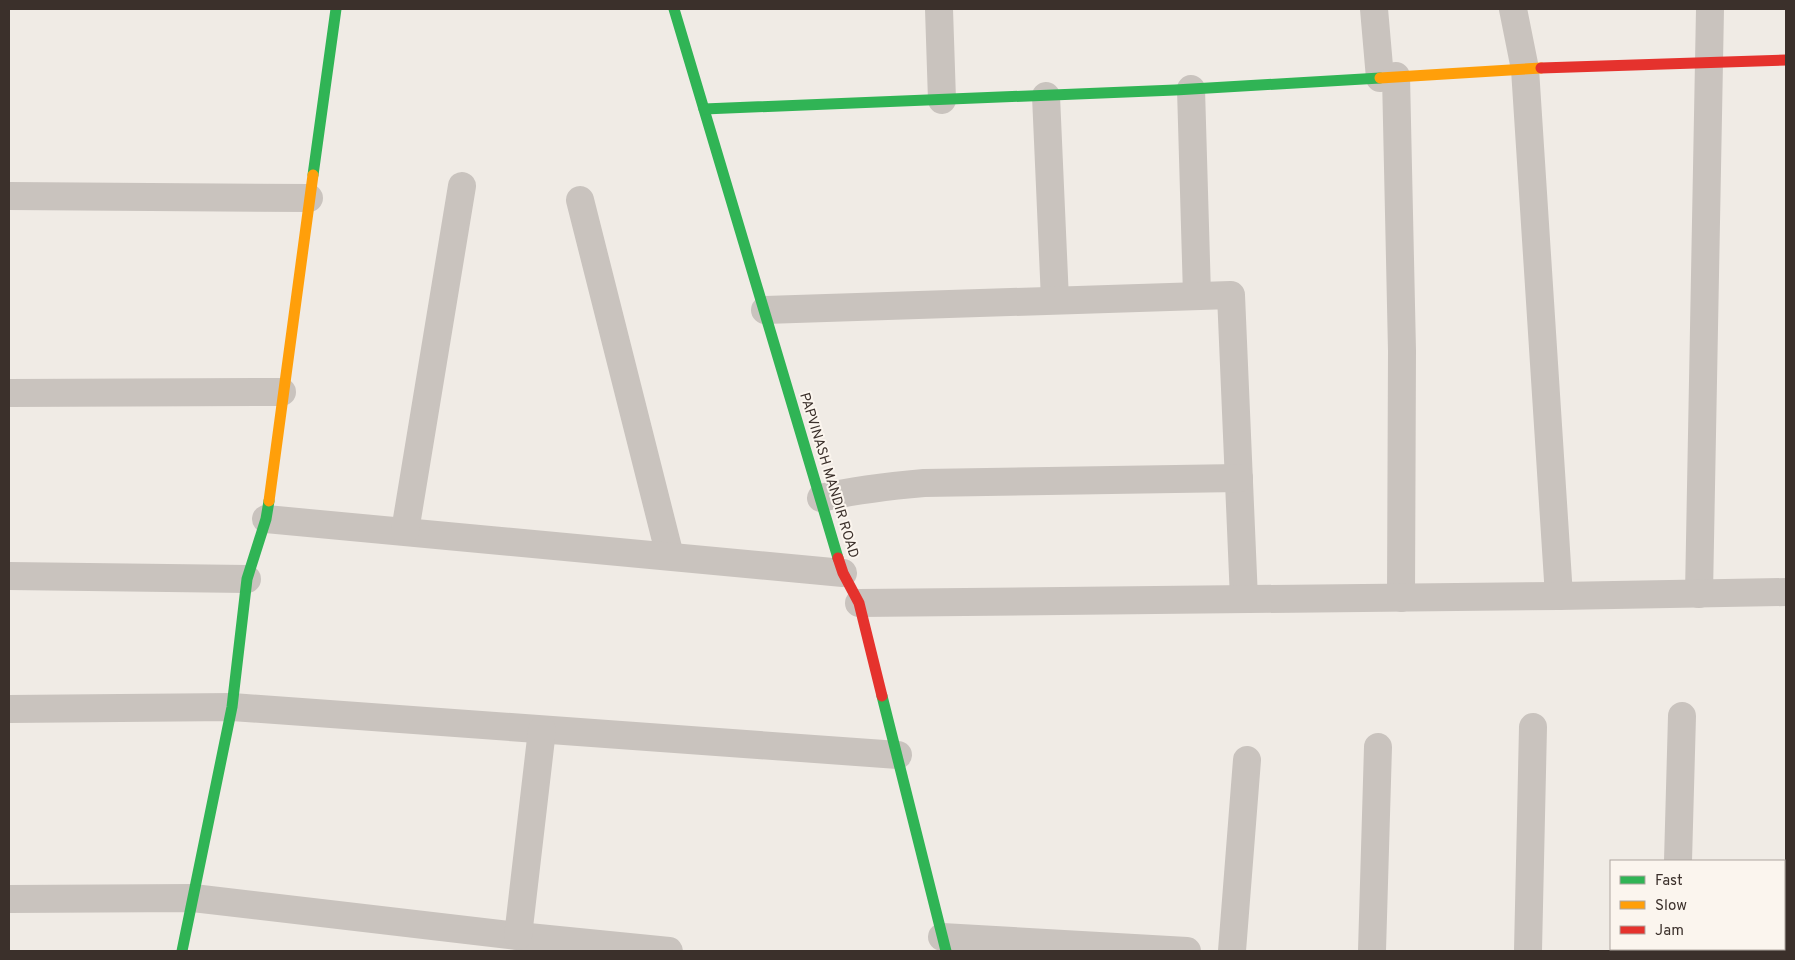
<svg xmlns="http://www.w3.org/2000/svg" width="1795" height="960" font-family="Overpass,sans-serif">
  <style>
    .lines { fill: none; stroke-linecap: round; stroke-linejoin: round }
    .street { stroke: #c9c3be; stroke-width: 28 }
    .fast { stroke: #30b455; stroke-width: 11 }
    .slow { stroke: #ff9f0a; stroke-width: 11 }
    .jam { stroke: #e5322d; stroke-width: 11 }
    .labels { text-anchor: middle; stroke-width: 4; stroke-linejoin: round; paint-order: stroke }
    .street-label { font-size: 14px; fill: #3b302b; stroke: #fbf5ee }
  </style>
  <rect width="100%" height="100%" fill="#f0ebe5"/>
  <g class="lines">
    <g class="street">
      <polyline points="939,9 942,100"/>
      <polyline points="1374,9 1380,78"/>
      <polyline points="1513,9 1525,69 1559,596"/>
      <polyline points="1396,76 1402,351 1401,598"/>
      <polyline points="1191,89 1197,295"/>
      <polyline points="1046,96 1055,300"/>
      <polyline points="9,196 309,198"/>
      <polyline points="580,200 670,556"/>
      <polyline points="765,310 1231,295 1244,599"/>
      <polyline points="9,393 282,392"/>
      <path d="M 821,498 C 855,490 889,486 924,483 L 1239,478"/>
      <polyline points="266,519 843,573"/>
      <polyline points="405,531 462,186"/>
      <polyline points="9,576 247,579"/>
      <polyline points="1699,594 1710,9"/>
      <polyline points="859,603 1559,596 1786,592"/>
      <polyline points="9,709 232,707 898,755"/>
      <polyline points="1678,861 1682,716"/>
      <polyline points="9,899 193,898 518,936 669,951"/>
      <polyline points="518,936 542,730"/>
      <polyline points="942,937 1187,951"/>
      <polyline points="1232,951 1247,760"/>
      <polyline points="1372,951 1378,747"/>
      <polyline points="1528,951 1533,727"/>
      <polyline points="1676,951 1676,949"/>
    </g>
    <g class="fast">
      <polyline points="674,9 838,558"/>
      <polyline points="704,109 1175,90 1380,78"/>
      <polyline points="313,175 336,9"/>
      <polyline points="882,696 946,951"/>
      <polyline points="182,951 232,707 247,579 266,519 269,501"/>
    </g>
    <g class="slow">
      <polyline points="1380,78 1541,68"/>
      <polyline points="269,501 313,175"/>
    </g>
    <g class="jam">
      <polyline points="1541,68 1786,60"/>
      <polyline points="838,558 843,573 859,603 882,696"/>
    </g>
  </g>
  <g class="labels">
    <g class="street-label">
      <text transform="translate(830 475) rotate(73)" y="5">PAPVINASH MANDIR ROAD</text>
    </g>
  </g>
  <rect width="1795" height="960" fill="none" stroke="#3b302b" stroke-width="20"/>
  <rect x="1610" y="860" width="175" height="90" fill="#fbf5ee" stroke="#aea6a0"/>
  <rect x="1620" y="876" width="25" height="8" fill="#30b455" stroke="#aea6a0"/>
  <text x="1655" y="885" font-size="15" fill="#3b302b">Fast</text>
  <rect x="1620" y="901" width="25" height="8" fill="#ff9f0a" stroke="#aea6a0"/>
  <text x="1655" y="910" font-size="15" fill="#3b302b">Slow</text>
  <rect x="1620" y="926" width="25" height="8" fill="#e5322d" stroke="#aea6a0"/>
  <text x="1655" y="935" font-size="15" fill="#3b302b">Jam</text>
</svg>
